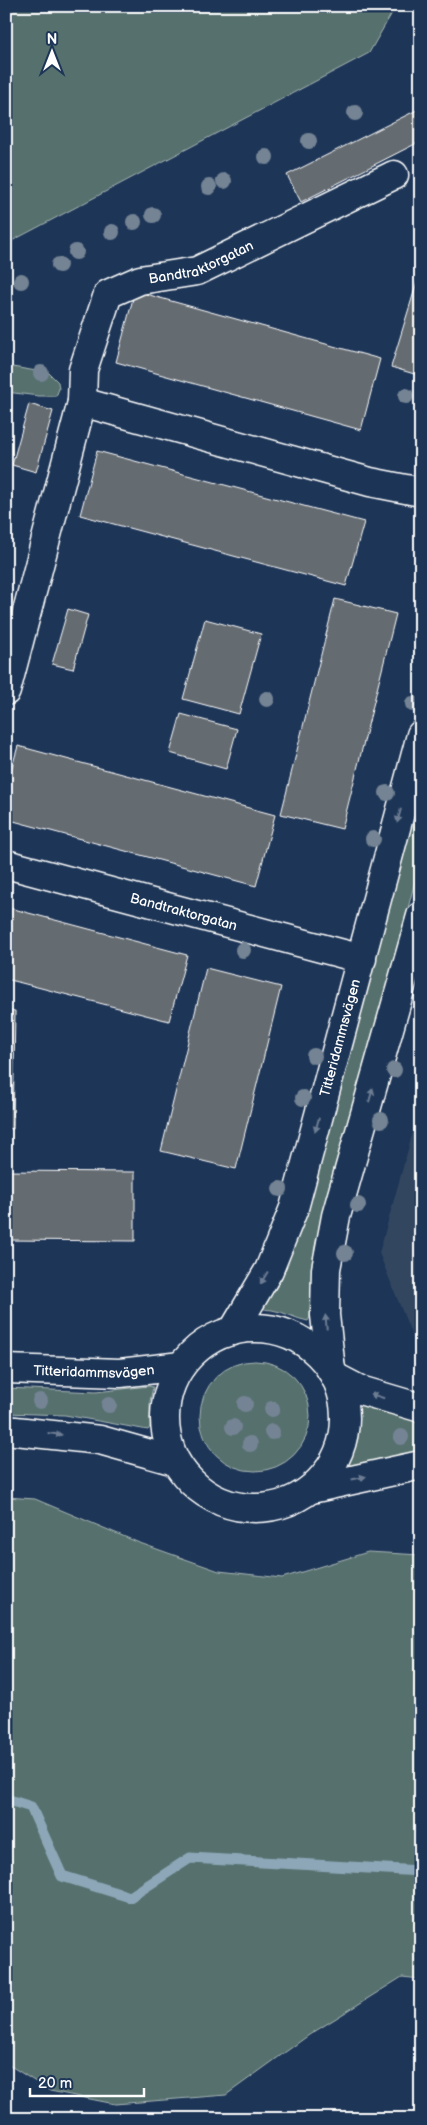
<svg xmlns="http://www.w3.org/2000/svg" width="427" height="2125" font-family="'Balsamiq Sans',sans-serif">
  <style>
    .built { fill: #33465f }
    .green { fill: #546f6d; stroke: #aab7b6 }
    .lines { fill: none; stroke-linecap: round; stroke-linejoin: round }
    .stream { stroke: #8ea7b8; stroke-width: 11 }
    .building { fill: #656c71; stroke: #fff }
    .minor-casing { stroke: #fff; stroke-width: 31 }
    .minor { stroke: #1d3557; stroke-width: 28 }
    .tree { fill: #748494 }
    .oneway { fill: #6c7c92 }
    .labels { text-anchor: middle; stroke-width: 4.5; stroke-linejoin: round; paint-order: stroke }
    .street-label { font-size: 14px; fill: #fff; stroke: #1d3557 }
  </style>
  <rect width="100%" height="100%" fill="#1d3557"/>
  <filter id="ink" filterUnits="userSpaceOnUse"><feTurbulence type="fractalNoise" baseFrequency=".02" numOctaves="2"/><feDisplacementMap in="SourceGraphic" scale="10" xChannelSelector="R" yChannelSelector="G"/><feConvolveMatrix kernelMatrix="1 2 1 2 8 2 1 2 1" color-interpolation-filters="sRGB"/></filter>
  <g filter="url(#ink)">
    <polygon class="built" points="421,1103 421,1341 413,1338 379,1253"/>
    <g class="green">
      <polygon points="6,6 396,6 369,53 6,244"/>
      <polygon points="6,366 49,373 58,382 59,389 56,396 39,396 6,392"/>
      <path d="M 421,781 L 421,859 L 316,1254 L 312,1274 L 310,1317 L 308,1321 C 296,1319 285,1312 272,1310 C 266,1309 264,1311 262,1305 L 284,1268 L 303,1219 Z"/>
      <circle cx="255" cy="1416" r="55"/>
      <polygon points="149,1386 153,1387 150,1401 150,1427 148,1430 65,1415 6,1413 6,1388 96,1392"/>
      <polygon points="362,1405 421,1419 421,1457 352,1468 349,1465 359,1427 359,1406"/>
      <polygon points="6,1497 35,1499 137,1542 219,1571 282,1578 368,1552 421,1555 421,1979 402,1977 309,2035 226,2095 115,2104 50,2091 6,2063"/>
    </g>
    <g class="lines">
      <polyline class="stream" points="6,1799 31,1807 62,1876 130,1897 190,1858 421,1871"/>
    </g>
    <g class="building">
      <polygon points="421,108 421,141 301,202 287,175"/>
      <polygon points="421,269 421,376 391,367"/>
      <polygon points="135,291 380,359 361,430 116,362"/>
      <polygon points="29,404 53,411 36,472 12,465"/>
      <polygon points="97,451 364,522 346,586 80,515"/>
      <polygon points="335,599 396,614 342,829 281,814"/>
      <polygon points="68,609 88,615 73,669 52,664"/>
      <polygon points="205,619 261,634 239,714 183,699"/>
      <polygon points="181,714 237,729 226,769 170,753"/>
      <polygon points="18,746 275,815 256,886 6,819 6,788"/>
      <polygon points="6,907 187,955 169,1021 6,979"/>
      <polygon points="206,968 281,987 236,1169 161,1151"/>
      <polygon points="6,1010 15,1011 13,1129 6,1128"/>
      <polygon points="6,1171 135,1172 135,1241 6,1240"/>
    </g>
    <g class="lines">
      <g class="minor-casing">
        <g id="minor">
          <path id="s1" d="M 82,402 L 83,370 L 108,294 L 140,280 L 197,271 L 394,175"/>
          <polyline points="6,691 82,402 370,482 421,492"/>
          <path id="s2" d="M 6,864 L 362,959"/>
          <circle cx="255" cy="1418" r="90"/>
          <path id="s3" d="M 233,1331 L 269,1270 L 294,1208 L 421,735"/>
          <path id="s4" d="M 6,1369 L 120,1373 L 181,1366"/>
          <polyline points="331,1370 325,1315 326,1269 336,1216 421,916"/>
          <polyline points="335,1377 360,1390 421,1408"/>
          <polyline points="6,1430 100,1440 175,1461"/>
          <polyline points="311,1489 421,1465"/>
        </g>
      </g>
      <use href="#minor" class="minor"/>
    </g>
    <g class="tree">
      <circle cx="355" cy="113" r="8"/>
      <circle cx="309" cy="141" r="8"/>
      <circle cx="266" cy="157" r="8"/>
      <circle cx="224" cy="181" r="8"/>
      <circle cx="209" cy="187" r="8"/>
      <circle cx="153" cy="215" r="8"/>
      <circle cx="134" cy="222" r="8"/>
      <circle cx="112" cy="232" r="8"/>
      <circle cx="76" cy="252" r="8"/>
      <circle cx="59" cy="265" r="8"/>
      <circle cx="21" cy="281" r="8"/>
      <circle cx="41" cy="373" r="8"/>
      <circle cx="406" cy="396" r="8"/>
      <circle cx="267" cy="699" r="8"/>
      <circle cx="413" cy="704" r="8"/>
      <circle cx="387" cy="793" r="8"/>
      <circle cx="373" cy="839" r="8"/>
      <circle cx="243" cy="950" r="8"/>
      <circle cx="314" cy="1056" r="8"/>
      <circle cx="394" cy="1070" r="8"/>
      <circle cx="303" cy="1098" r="8"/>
      <circle cx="381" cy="1120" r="8"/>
      <circle cx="280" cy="1189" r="8"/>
      <circle cx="358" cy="1205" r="8"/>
      <circle cx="345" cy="1253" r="8"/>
      <circle cx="40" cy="1401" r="8"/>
      <circle cx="245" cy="1404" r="8"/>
      <circle cx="109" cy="1405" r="8"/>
      <circle cx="272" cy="1409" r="8"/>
      <circle cx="233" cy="1427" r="8"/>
      <circle cx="272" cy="1432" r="8"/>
      <circle cx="401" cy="1437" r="8"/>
      <circle cx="250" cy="1444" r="8"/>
    </g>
    <defs><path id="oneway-solid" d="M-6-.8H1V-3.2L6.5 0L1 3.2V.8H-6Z" transform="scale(1.25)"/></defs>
    <g class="oneway">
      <use href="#oneway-solid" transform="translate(399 816) rotate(105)"/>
      <use href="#oneway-solid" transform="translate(371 1095) rotate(-74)"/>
      <use href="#oneway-solid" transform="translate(317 1125) rotate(105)"/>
      <use href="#oneway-solid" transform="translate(264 1278) rotate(121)"/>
      <use href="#oneway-solid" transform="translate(326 1322) rotate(-96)"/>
      <use href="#oneway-solid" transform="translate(377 1396) rotate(-162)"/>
      <use href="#oneway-solid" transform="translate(55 1434) rotate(7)"/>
      <use href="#oneway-solid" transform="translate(359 1478) rotate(-12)"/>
    </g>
  </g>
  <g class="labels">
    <g class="street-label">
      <text dy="5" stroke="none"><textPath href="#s1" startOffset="211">Bandtraktorgatan</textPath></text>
      <text dy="5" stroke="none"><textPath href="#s2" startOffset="184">Bandtraktorgatan</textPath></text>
      <text dy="5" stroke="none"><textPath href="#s3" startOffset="314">Titteridammsvägen</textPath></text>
      <text dy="5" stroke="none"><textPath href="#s4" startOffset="88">Titteridammsvägen</textPath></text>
    </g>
  </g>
  <rect width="427" height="2125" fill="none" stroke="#1d3557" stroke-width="25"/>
  <rect x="12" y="12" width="402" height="2100" fill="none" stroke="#fff" stroke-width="2" filter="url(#ink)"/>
  <g transform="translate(52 52)" stroke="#1d3557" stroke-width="4" paint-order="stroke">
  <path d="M0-4L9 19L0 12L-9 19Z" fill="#ffffff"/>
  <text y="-8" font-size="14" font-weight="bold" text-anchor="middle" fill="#ffffff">N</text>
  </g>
  <path d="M30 2088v8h114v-8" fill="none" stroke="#ffffff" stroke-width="2.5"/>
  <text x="38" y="2088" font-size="15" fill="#ffffff" stroke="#1d3557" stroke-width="4" paint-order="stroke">20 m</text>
</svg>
